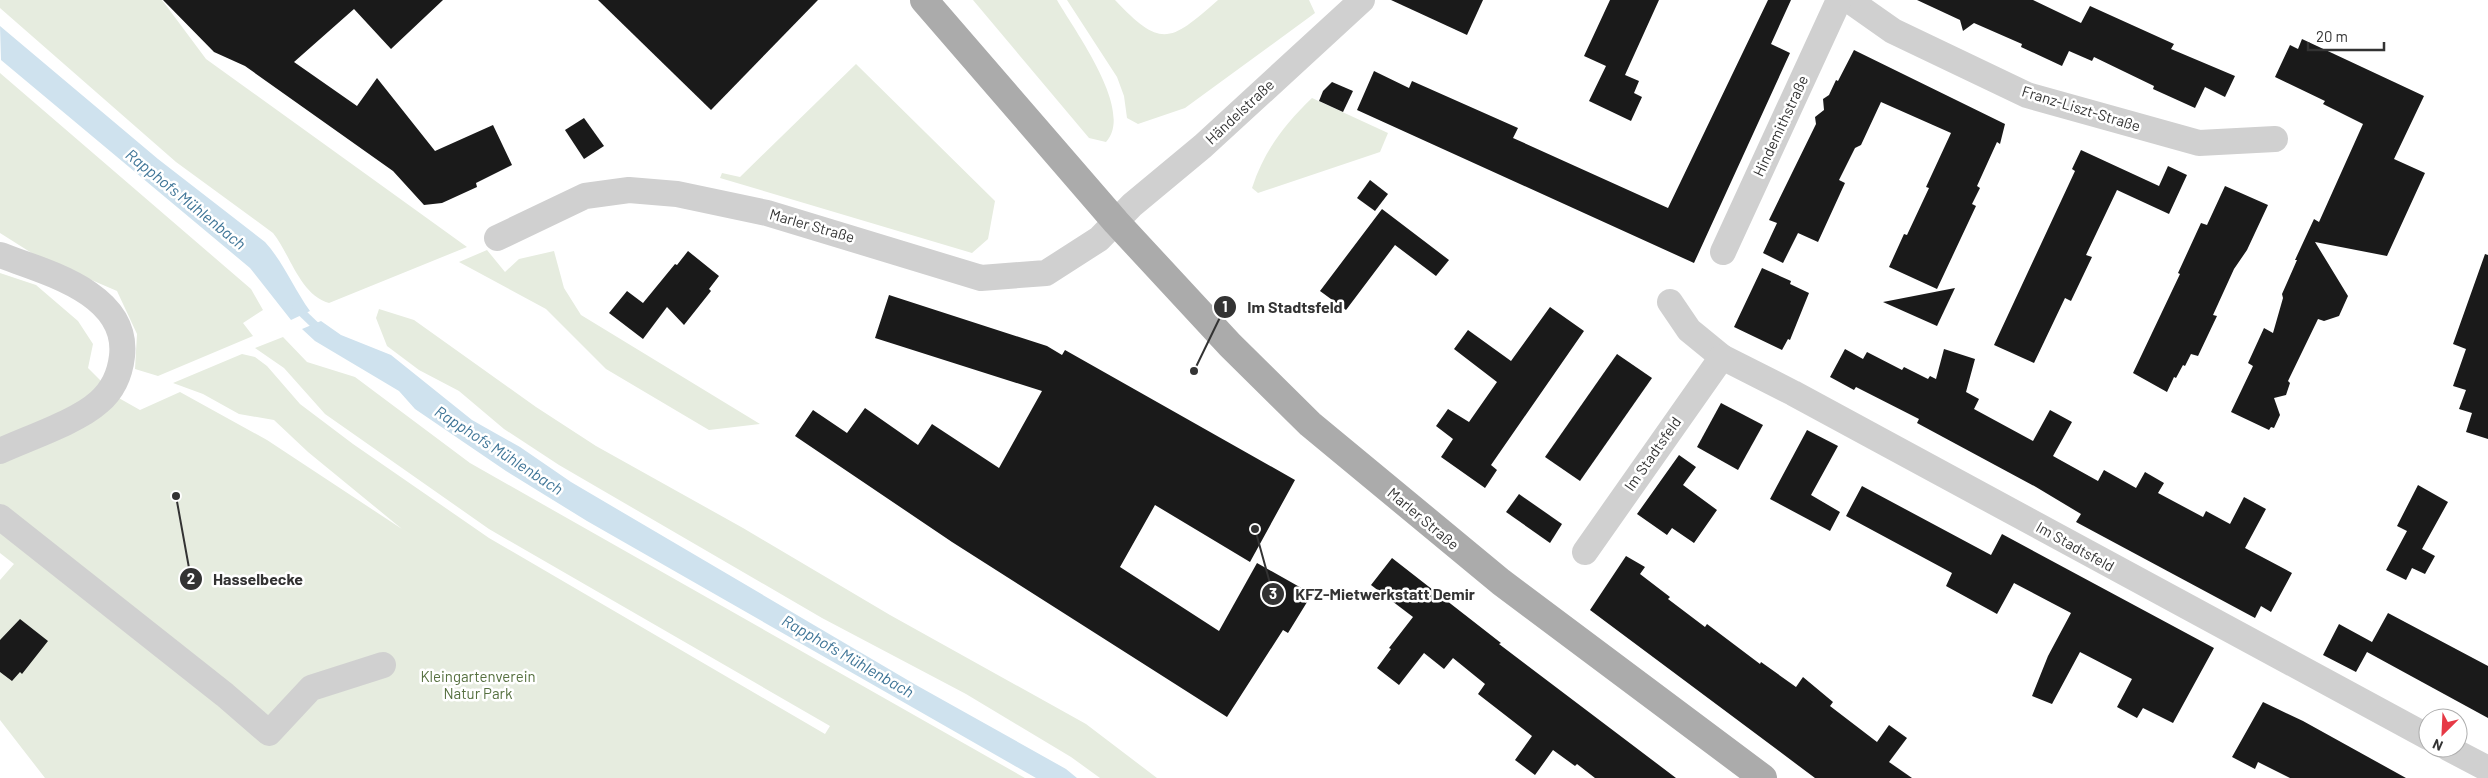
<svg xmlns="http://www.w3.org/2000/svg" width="2488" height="778" font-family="Barlow,sans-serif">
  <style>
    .green { fill: #e6ecdf }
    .water { fill: #cfe2ee }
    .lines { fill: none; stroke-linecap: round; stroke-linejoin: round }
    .stream { stroke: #cfe2ee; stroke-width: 8 }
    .building { fill: #1a1a1a }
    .minor { stroke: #d0d0d0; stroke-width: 26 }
    .major { stroke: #ababab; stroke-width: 28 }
    .labels { text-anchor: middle; stroke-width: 5; stroke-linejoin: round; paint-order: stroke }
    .street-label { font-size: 15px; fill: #333; stroke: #fff }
    .park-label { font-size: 15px; fill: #56703f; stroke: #fff }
    .water-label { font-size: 16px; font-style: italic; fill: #3f7597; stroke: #fff }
    .leader { fill: none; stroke: #333; stroke-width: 2 }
    .callout-dot { fill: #333; stroke: #fff; stroke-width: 2 }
    .mark-label { font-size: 15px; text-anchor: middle; font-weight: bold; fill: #fff }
    .callout-label { font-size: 16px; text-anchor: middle; font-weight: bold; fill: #333; stroke: #fff; stroke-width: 5; stroke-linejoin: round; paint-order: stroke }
  </style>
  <rect width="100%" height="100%" fill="#fff"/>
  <g class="green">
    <path d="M 0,0 L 162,0 L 206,59 L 467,247 L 329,303 C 300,295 290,254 273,233 L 176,162 L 0,8 Z"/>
    <path d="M 973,0 L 1057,0 C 1074,30 1135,111 1106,142 L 1089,138 Z"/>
    <path d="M 1067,0 L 1115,0 C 1162,50 1171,41 1218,0 L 1309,0 L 1315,13 L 1185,108 L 1138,124 L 1127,118 L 1124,96 L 1117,77 Z"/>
    <polygon points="856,64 995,201 988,239 972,253 720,178 722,173 740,177"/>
    <polygon points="0,73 251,289 263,310 243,323 253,336 158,376 135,369 137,334 117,291 38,257 0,233"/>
    <path d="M 1312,98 L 1388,133 L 1380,152 L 1258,193 L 1252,188 C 1264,151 1284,125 1312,98 Z"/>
    <polygon points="487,250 505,272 519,259 554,251 564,288 581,315 760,424 709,430 606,369 546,309 459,262"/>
    <polygon points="0,273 36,285 78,321 93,344 88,368 117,397 140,410 180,392 267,440 402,529 308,452 274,420 239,414 203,394 173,383 242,354 255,357 267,366 300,404 353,444 489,538 825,734 830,726 489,529 325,414 284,368 255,348 283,337 307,362 355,377 470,463 1025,778 45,778 0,720 0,580 14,564 0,553"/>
    <polygon points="379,309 414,320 536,407 596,446 743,528 890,615 1086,724 1157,778 1100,778 1071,757 966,694 822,618 559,465 504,429 459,391 419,370 387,346 376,318"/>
  </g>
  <g class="water">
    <path d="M 0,26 L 158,159 L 265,242 C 284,263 294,289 310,311 L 291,320 L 250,268 L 1,60 Z"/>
    <polygon points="321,321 341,335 391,355 472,420 520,447 571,482 916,685 1066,769 1077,778 1036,778 587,521 506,471 415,409 399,391 315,341 302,329"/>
  </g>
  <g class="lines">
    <polyline class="stream" points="296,307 320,330"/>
  </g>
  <g class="building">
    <polygon points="163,0 443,0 391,49 354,9 294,62 357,106 377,78 435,151 493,125 512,165 476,183 477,187 442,203 424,205 393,171 245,66 214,52"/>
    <polygon points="598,0 818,0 711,110"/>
    <polygon points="1391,0 1483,0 1467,35"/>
    <polygon points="1610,0 1659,0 1625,75 1639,81 1634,93 1642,97 1631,121 1589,101 1606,66 1584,56"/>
    <polygon points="1768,0 1791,0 1771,44 1790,53 1694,263 1357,110 1374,71 1409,88 1412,81 1518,128 1513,138 1668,208"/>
    <polygon points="1917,0 2033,0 2081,23 2090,6 2174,44 2171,49 2235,76 2225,97 2205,87 2195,108 2153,89 2154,86 2094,57 2092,61 2069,51 2062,66 2021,47 2022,44 1974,23 1963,31 1960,20"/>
    <polygon points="2302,39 2424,96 2394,159 2425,173 2387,256 2315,242 2348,296 2339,316 2324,321 2318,319 2288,381 2290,383 2286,395 2274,398 2280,415 2274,428 2271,427 2269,430 2231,412 2253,366 2248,363 2264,328 2273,333 2283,298 2282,294 2297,260 2295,260 2314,219 2319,222 2363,124 2323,104 2325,101 2275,77 2290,45 2298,49"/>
    <polygon points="1854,50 2005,124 2000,144 1997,142 1977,186 1980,188 1972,204 1976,206 1937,289 1889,267 1904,234 1907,235 1929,188 1926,187 1951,133 1881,102 1861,145 1855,148 1839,180 1845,183 1818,242 1798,233 1783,263 1763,253 1777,223 1769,220 1816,124 1815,117 1824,110 1823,99 1829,95 1836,80 1838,81"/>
    <polygon points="1332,82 1353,91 1343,112 1319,101 1323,91"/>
    <polygon points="584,118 604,146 584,159 565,130"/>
    <polygon points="2081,150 2159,186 2168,166 2187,175 2169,214 2117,190 2086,255 2092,257 2071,301 2065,298 2034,363 1994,345 2075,171 2072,169"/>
    <polygon points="1370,180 1388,194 1375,211 1357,198"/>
    <polygon points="2225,186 2268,205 2247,250 2234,269 2213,315 2217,316 2198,356 2191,354 2185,366 2183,365 2176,378 2174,377 2167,392 2133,373 2180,274 2178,273 2201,223 2207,225"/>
    <polygon points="1382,209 1449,260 1436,276 1395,245 1346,310 1320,291"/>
    <polygon points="688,251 719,276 709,289 711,291 684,325 667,307 643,339 609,313 627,291 643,303 675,264 677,265"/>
    <polygon points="2485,254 2488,255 2488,439 2466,432 2472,413 2459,409 2466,390 2453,386 2466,349 2453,344"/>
    <polygon points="1762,268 1791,281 1790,284 1809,293 1790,340 1788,339 1782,350 1734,327"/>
    <polygon points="1955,288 1937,326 1883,302"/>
    <polygon points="889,295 1047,346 1062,355 1065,350 1295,480 1250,562 1155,505 1120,567 1219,631 1257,563 1312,594 1288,633 1283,630 1227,717 952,542 795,436 813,410 847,433 865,408 918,445 932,424 999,468 1042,391 875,338"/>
    <polygon points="1550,307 1584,331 1491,465 1497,470 1485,488 1441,457 1453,439 1436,426 1448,409 1469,422 1497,382 1454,349 1468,330 1511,361"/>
    <polygon points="1845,349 1863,359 1867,352 1902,370 1904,367 1928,379 1930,376 1936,379 1944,349 1975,359 1966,392 1979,399 1974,409 2033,441 2050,410 2072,422 2053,456 2098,481 2104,470 2136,488 2145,472 2164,483 2158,493 2203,517 2206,511 2230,524 2244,497 2266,509 2245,548 2292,573 2271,612 2261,606 2255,618 2076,522 2081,514 2036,487 1917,423 1919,419 1856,387 1854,390 1830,377"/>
    <polygon points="1617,354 1652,378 1580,481 1545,457"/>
    <polygon points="1721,403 1763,425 1738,470 1697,447"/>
    <polygon points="1807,430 1838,446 1811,495 1840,512 1830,531 1770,499"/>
    <polygon points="1679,455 1696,467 1683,485 1717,510 1694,543 1672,528 1667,535 1637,514"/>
    <polygon points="2418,485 2448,502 2422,549 2435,556 2425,574 2412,568 2406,580 2386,570 2407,531 2397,526"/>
    <polygon points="1862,486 1991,555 2002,534 2214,648 2173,723 2143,708 2137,718 2117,707 2132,679 2080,652 2052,704 2032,696 2048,656 2071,613 2014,583 1997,614 1946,586 1952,573 1846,516"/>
    <polygon points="1519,494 1562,524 1550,543 1506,512"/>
    <polygon points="1626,556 1645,567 1640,574 1670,597 1668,599 1705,627 1707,624 1760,664 1761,662 1796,687 1803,677 1833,702 1830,706 1877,742 1889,725 1907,738 1889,762 1912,778 1815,778 1590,610"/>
    <polygon points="1392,558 1501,643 1499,644 1676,778 1595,778 1577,764 1575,766 1553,750 1535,775 1515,760 1532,736 1478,694 1485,684 1453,658 1444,669 1424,653 1399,685 1377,668 1391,649 1389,648 1413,617 1371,585"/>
    <polygon points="2388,613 2488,666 2488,718 2367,652 2356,672 2323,655 2339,624 2372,642"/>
    <polygon points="20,619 48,641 22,674 20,672 12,681 0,672 0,640"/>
    <polygon points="2263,702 2303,721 2406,778 2290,778 2258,762 2255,769 2232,757"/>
  </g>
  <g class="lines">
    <g class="minor">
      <polyline points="1849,0 1893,31 2027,95 2199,143 2275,139"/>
      <polyline points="497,238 585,196 629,190 677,194 767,213 981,278 1046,273 1099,239 1132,205 1203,146 1362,0"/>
      <polyline points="1723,252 1839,0"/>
      <path d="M 0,255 C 45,272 129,293 122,356 C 120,374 113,390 99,402 C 77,422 28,438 0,451"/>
      <polyline points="1670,302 1689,330 1722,357"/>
      <polyline points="0,517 225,695 269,733 311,688 383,665"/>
      <polyline points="1585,552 1722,357 1793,393 2428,737"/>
      <polyline points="2448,748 2488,769"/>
    </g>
    <polyline class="major" points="924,0 1116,222 1230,345 1310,424 1501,582 1763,778"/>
  </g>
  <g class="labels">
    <g class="street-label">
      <text transform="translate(2081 109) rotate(17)" y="5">Franz-Liszt-Straße</text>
      <text transform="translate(1240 112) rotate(-43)" y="5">Händelstraße</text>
      <text transform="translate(1781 126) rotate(-65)" y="5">Hindemithstraße</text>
      <text transform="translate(812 226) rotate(16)" y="5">Marler Straße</text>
      <text transform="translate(1653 454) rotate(-55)" y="5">Im Stadtsfeld</text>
      <text transform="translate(1423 519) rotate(40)" y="5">Marler Straße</text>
      <text transform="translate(2075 547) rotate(29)" y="5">Im Stadtsfeld</text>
    </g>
    <g class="park-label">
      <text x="478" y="682">Kleingartenverein<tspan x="478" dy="17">Natur Park</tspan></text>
    </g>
    <g class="water-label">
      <text transform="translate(186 199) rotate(39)" y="6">Rapphofs Mühlenbach</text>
      <text transform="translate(499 450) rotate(33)" y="6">Rapphofs Mühlenbach</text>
      <text transform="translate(848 656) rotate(30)" y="6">Rapphofs Mühlenbach</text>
    </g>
  </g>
  <path class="leader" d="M1194 371L1225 307M176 496L191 579M1255 529L1273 594"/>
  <g class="callout-dot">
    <circle cx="1194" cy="371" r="5"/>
    <circle cx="176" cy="496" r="5"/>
    <circle cx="1255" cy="529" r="5"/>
    <circle cx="1225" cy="307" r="12"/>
    <circle cx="191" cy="579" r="12"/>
    <circle cx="1273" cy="594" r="12"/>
  </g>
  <g class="mark-label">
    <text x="1225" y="312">1</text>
    <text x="191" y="584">2</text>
    <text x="1273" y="599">3</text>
  </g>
  <g class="callout-label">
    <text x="1295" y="313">Im Stadtsfeld</text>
    <text x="258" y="585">Hasselbecke</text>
    <text x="1385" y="600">KFZ-Mietwerkstatt Demir</text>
  </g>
  <g transform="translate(2443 733) rotate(204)"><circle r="24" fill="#ffffff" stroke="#adadad"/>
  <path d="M0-4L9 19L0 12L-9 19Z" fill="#e63946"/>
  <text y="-8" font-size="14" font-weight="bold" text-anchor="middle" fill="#333333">N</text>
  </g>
  <path d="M2308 42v8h76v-8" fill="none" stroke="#333333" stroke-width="2.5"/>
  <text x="2316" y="42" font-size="15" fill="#333333" stroke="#ffffff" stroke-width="4" paint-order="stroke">20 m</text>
</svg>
